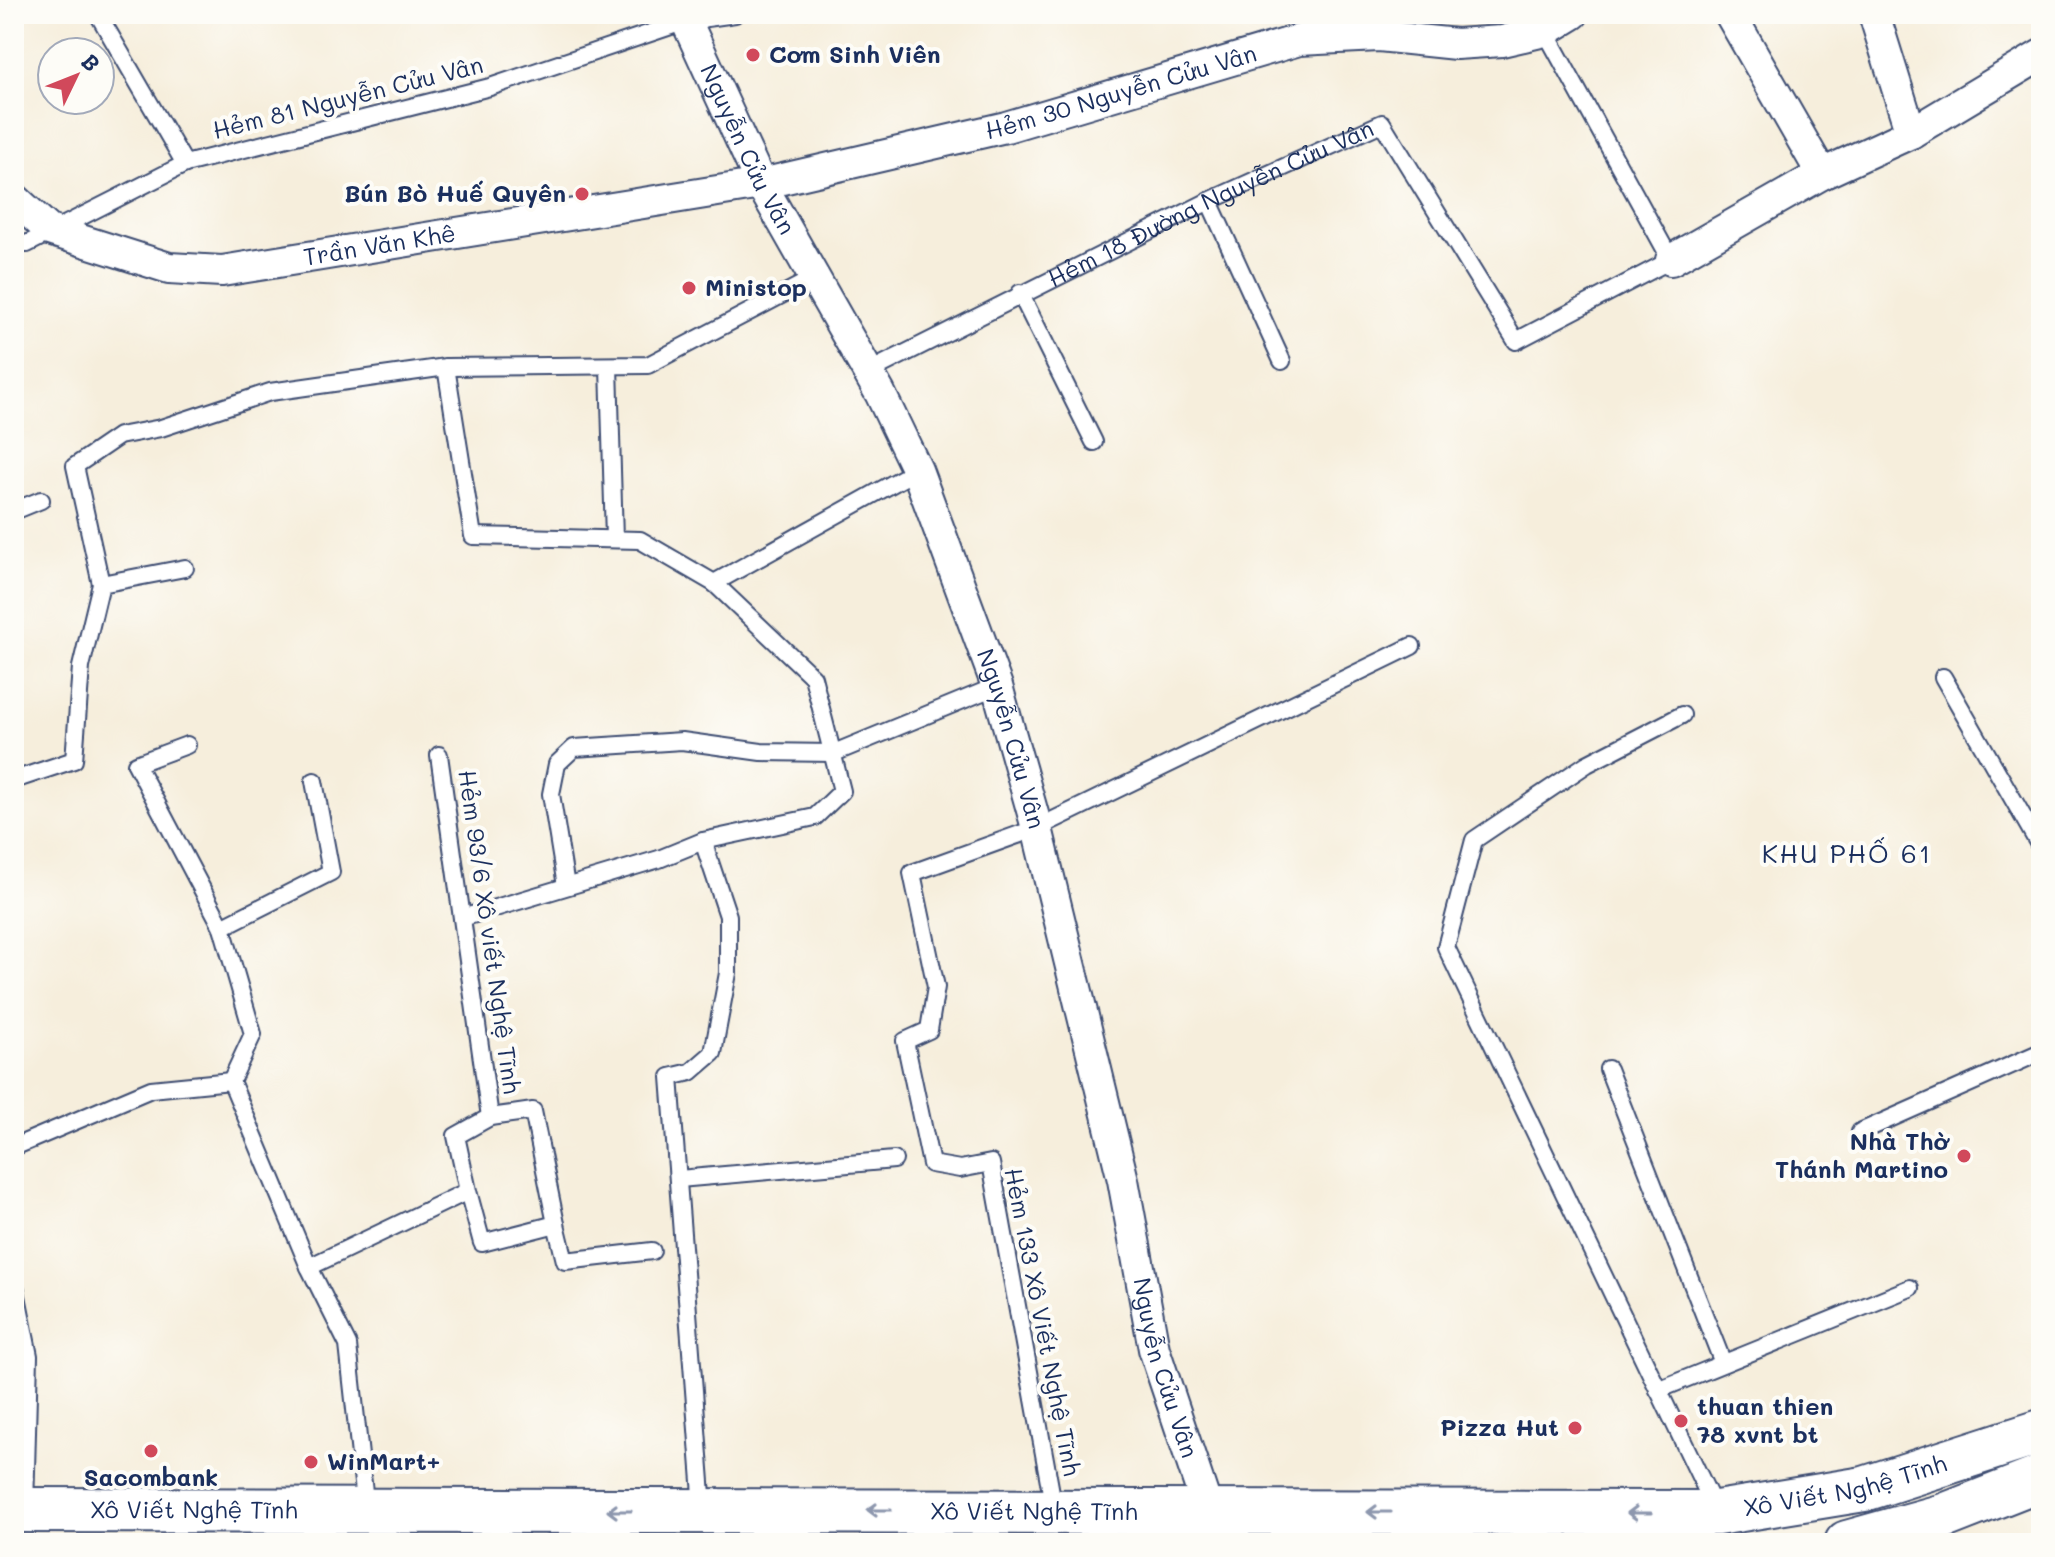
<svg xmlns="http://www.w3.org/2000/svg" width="2055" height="1557" font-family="Mali,sans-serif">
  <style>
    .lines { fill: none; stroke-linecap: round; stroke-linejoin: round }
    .lane-casing { stroke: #3c4c71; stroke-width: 20 }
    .street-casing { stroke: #3c4c71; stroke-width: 34 }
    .primary-casing { stroke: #3c4c71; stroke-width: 48 }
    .lane { stroke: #fff; stroke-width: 16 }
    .street { stroke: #fff; stroke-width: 30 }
    .primary { stroke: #fff; stroke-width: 44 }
    .oneway { stroke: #8d97ae }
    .poi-dot { fill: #d1495b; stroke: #fdfcf7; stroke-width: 3 }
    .labels { text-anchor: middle; stroke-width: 8; stroke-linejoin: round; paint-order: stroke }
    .poi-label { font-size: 24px; font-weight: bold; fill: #1b2f5e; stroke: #fdfcf7; text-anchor: start }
    .street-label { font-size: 24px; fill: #1b2f5e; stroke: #fdfcf7 }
    .neighbourhood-label { font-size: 26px; letter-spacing: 2px; fill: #1b2f5e; stroke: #fdfcf7 }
  </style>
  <rect width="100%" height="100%" fill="#fdfcf7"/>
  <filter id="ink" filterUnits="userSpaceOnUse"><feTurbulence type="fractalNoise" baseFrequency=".0125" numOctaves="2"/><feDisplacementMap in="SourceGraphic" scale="16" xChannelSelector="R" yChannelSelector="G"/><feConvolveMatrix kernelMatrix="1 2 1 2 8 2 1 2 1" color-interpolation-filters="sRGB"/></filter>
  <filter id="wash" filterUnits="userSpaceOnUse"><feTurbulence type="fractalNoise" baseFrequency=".006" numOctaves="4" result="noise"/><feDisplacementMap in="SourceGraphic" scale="32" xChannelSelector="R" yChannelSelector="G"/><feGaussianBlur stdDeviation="1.8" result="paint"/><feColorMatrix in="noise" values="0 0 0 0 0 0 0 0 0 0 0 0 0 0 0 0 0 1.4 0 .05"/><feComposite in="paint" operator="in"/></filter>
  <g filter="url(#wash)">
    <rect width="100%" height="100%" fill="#f6eedc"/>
  </g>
  <g filter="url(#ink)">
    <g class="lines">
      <g class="lane-casing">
        <g id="lane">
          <polyline points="98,14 185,164 490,87 686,21 735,14"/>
          <polyline points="1209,201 1282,361"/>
          <polyline points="14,243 27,244 185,164"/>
          <polyline points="1020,293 1094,442"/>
          <polyline points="609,366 614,539"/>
          <polyline points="446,367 473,536 640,540 714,583 917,470"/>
          <path id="s1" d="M 868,372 L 1209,201 L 1382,123 L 1516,341 L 1671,260 L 1545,31"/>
          <polyline points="14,511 41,500"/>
          <polyline points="101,584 185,568"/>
          <polyline points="1943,677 2041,848"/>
          <polyline points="1682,715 1587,764 1474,840 1446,947 1715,1508"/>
          <polyline points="187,745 136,764 222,927 253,1034 231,1081 309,1267 348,1345 366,1511"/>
          <polyline points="439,755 490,1117"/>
          <polyline points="14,780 74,760 81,667 101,584 75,466 119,436 161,428 270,392 446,367 648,365 814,278"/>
          <polyline points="703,841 815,817 842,791 813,677 714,583"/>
          <polyline points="566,886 551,794 557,764 574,748 682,741 761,752 834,753 997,686"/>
          <polyline points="462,918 659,859 703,841 728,916 728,973 713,1053 691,1072 670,1077 703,1508"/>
          <polyline points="222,927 331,872 314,781"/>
          <polyline points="1608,1069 1723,1363"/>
          <polyline points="1860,1132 2041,1052"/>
          <polyline points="14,1147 151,1089 231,1081"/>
          <polyline points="679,1179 894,1160"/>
          <polyline points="556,1224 565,1261 652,1251"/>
          <polyline points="309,1267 468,1191 482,1243 556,1224 533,1111 490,1117 456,1136 468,1191"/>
          <polyline points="14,1281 29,1356 25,1508"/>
          <polyline points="1658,1390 1910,1288"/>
          <polyline points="1054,1509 991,1163 960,1169 931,1164 905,1041 929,1030 936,987 912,873 1037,828 1412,646"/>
        </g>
      </g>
      <g class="street-casing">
        <g id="street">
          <path id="s2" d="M 683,14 L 761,184 L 880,393 L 917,470 L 997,686 L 1037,828 L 1123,1180 L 1154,1349 L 1219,1543"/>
          <polyline points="1730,14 1822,174"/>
          <polyline points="1874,14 1911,133"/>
          <path id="s3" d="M 14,198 L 49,230 L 169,268 L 222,271 L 761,184 L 1006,127 L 1299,40 L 1379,36 L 1456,44 L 1502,41 L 1545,31 L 1573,14"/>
          <polyline points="1671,260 1822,174 1911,133 2041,55"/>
        </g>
      </g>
      <g class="primary-casing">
        <g id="primary">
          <path id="s4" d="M 14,1510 L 1717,1513 L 1864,1489 L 2041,1432"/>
          <polyline points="1847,1543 1944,1516 2041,1478"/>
        </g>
      </g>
      <use href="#lane" class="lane"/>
      <use href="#street" class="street"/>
      <use href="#primary" class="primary"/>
    </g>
    <defs><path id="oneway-shaft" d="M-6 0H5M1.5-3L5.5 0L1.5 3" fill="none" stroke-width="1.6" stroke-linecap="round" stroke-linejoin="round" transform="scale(2)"/></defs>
    <g class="oneway">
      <use href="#oneway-shaft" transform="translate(879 1510) rotate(-180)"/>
      <use href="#oneway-shaft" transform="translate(619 1511) rotate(180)"/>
      <use href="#oneway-shaft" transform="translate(1379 1512) rotate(-180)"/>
      <use href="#oneway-shaft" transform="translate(1639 1513) rotate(-180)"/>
    </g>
  </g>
  <g class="poi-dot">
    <circle cx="753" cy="55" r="8"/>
    <circle cx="582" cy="194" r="8"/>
    <circle cx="689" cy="288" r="8"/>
    <circle cx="1964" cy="1156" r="8"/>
    <circle cx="1681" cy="1421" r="8"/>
    <circle cx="1575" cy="1428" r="8"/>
    <circle cx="151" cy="1451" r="8"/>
    <circle cx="311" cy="1462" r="8"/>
  </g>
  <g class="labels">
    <g class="poi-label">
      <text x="769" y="63">Cơm Sinh Viên</text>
      <text x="566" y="202" text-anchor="end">Bún Bò Huế Quyên</text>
      <text x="705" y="296">Ministop</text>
      <text x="1948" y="1150" text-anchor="end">Nhà Thờ<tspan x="1948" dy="28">Thánh Martino</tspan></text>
      <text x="1697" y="1415">thuan thien<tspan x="1697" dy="28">78 xvnt bt</tspan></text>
      <text x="1559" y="1436" text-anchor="end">Pizza Hut</text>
      <text x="327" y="1470">WinMart+</text>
      <text x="151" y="1486" text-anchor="middle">Sacombank</text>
    </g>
    <g class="street-label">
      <text dy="8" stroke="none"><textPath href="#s3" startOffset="1144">Hẻm 30 Nguyễn Cửu Vân</textPath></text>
      <text transform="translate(348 98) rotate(-14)" y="8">Hẻm 81 Nguyễn Cửu Vân</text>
      <text dy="8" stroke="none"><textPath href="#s2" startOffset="150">Nguyễn Cửu Vân</textPath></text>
      <text dy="8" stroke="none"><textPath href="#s1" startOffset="382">Hẻm 18 Đường Nguyễn Cửu Vân</textPath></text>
      <text dy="8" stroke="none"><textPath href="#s3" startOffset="386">Trần Văn Khê</textPath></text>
      <text dy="8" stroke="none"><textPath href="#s2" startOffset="798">Nguyễn Cửu Vân</textPath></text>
      <text transform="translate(489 932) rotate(82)" y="8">Hẻm 93/6 Xô viết Nghệ Tĩnh</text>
      <text transform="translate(1042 1322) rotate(79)" y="8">Hẻm 133 Xô Viết Nghệ Tĩnh</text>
      <text dy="8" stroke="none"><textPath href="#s2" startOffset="1446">Nguyễn Cửu Vân</textPath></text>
      <text dy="8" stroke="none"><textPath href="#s4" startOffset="1834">Xô Viết Nghệ Tĩnh</textPath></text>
      <text dy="8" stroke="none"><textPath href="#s4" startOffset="180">Xô Viết Nghệ Tĩnh</textPath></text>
      <text dy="8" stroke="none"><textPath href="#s4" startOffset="1020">Xô Viết Nghệ Tĩnh</textPath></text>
    </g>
    <g class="neighbourhood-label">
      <text x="1847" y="863">KHU PHỐ 61</text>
    </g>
  </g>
  <rect width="2055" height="1557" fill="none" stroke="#fdfcf7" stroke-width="48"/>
  <g transform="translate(76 76) rotate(47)"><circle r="38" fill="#fdfcf7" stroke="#a3aaba" stroke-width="2"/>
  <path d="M0-6L14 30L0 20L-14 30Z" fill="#d1495b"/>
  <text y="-12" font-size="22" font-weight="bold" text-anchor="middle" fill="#1b2f5e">B</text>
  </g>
</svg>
